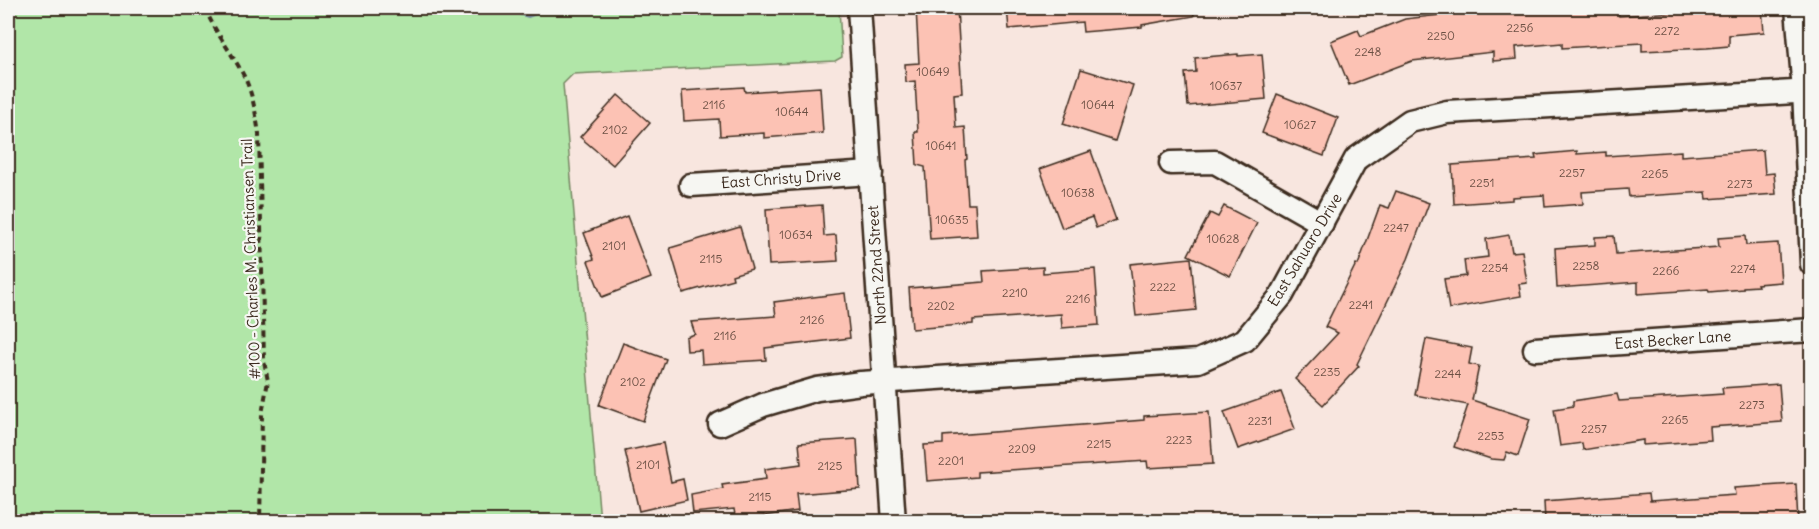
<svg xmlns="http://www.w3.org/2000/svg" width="1819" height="529" font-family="Delius,sans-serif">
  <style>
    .green { fill: #b1e6a8; stroke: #768863; stroke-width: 1.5 }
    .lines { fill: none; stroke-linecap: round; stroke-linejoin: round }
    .stream { stroke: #768ca2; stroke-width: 6 }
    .building { fill: #fcc2b4; stroke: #3b2a1e; stroke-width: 1.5 }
    .minor-casing { stroke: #3b2a1e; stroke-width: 27 }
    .path { stroke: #3b2a1e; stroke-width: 4; stroke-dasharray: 6 4.5; stroke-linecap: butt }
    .minor { stroke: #f6f6f2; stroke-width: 22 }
    .labels { text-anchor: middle; stroke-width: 4.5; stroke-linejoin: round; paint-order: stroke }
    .number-label { font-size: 12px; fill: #6b5044 }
    .street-label { font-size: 15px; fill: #3b2a1e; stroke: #f6f6f2 }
  </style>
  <rect width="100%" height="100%" fill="#f8e6df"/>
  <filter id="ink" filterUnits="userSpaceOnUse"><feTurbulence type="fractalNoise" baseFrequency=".0167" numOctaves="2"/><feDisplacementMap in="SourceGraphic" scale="12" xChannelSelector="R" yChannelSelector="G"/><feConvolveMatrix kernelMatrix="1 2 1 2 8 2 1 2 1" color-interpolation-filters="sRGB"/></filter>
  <g filter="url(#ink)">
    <polygon class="green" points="8,8 839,8 842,57 835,61 573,74 563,84 600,521 8,521"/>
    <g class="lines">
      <polyline class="stream" points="505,8 528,15 546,8"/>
    </g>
    <g class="building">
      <polygon points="916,8 957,8 962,93 954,94 956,128 965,127 967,159 965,160 968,204 975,204 977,236 930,239 925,167 917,165 915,132 918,132 915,81 906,82 905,64 919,63"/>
      <polygon points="1007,8 1193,8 1194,16 1142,25 1142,27 1083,32 1082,22 1009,29"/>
      <polygon points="1556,8 1618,8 1619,16 1704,10 1704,8 1762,8 1764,32 1729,35 1729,46 1707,48 1642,51 1642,43 1562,48 1562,43 1516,47 1517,59 1493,61 1493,52 1412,61 1349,85 1331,41 1358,30 1361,36 1405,19 1466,12 1466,14"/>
      <polygon points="1238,54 1238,56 1262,54 1266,99 1188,106 1185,73 1196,72 1195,58"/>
      <polygon points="1081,69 1133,85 1115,141 1063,124"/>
      <polygon points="744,87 745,92 820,87 823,133 764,138 764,133 720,136 719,119 684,121 682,91"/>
      <polygon points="1277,94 1338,118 1324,156 1262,133"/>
      <polygon points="618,95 650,123 613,165 580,137"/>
      <polygon points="1763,150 1765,174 1774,173 1776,194 1707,199 1706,192 1629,197 1628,189 1582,192 1583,204 1545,207 1544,195 1512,197 1512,200 1454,204 1452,165 1536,159 1535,155 1577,151 1577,154 1606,152 1606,156 1681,151 1681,156"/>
      <polygon points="1091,151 1116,220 1096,228 1092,217 1062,228 1040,169"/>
      <polygon points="1396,191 1429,203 1408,259 1357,364 1359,366 1323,405 1295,379 1338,333 1325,327 1356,264 1358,265 1380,205 1389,208"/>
      <polygon points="822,205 824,236 836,235 838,261 769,265 766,209"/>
      <polygon points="1224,206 1257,223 1230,276 1188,255 1210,213 1218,217"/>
      <polygon points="627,216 651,278 602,297 588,261 594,259 584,233"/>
      <polygon points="740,227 752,269 732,275 733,279 683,293 670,248"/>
      <polygon points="1509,235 1512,252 1522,251 1527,283 1519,284 1521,296 1449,309 1444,279 1466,276 1464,260 1488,257 1486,239"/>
      <polygon points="1614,236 1616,254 1719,247 1718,238 1745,236 1746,245 1778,243 1781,282 1757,284 1758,286 1743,287 1743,289 1709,292 1708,289 1638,294 1638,282 1557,288 1555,248 1595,245 1595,237"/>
      <polygon points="1191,258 1196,310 1136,316 1130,264"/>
      <polygon points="1043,267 1043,273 1095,269 1099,325 1062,328 1061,314 973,320 973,324 912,329 909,288 984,282 983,271"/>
      <polygon points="845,293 850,338 765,348 766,360 702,364 701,350 687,351 686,337 695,334 691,322 776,316 774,302"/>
      <polygon points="1426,339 1472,348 1469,364 1479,366 1472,400 1530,419 1518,456 1507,452 1504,460 1491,459 1454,447 1468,405 1415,395"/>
      <polygon points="623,343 666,359 643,421 599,405"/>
      <polygon points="1779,384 1782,422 1710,427 1711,440 1643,445 1643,440 1583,450 1582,443 1560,446 1554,409 1573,406 1573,401 1617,394 1619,401 1723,394 1722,388"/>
      <polygon points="1281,392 1295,429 1238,449 1224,412"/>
      <polygon points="1209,412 1213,464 1148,468 1147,461 977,472 977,477 927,481 924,445 943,444 943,436 1144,420 1144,416"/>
      <polygon points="857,439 860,489 796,494 798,511 764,516 765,522 736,522 734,509 693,513 691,495 723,489 722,485 766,479 765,469 801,464 799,443"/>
      <polygon points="663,443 671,482 683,479 687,500 639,511 625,451"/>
      <polygon points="1796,484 1798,522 1545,522 1544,501 1649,493 1650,501 1735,495 1734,488"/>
    </g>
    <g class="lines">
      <g class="minor-casing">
        <g id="minor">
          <polyline points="859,8 894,522"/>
          <polyline points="1797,8 1804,91 1812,264"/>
          <polyline points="1171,163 1215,162 1322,223"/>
          <polyline points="691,185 871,173"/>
          <polyline points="1535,349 1812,330"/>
          <polyline points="720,424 763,405 817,389 861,383 1198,361 1245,340 1282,295 1356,159 1410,121 1447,112 1812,91"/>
        </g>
      </g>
      <path class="path" d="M 205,8 C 215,33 233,54 245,78 C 253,95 256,115 259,134 L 264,361 L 268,381 L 262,414 L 260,522"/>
      <use href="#minor" class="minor"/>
    </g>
  </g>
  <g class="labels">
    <g class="number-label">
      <text x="1520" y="32">2256</text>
      <text x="1667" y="35">2272</text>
      <text x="1441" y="40">2250</text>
      <text x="1368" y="56">2248</text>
      <text x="933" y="76">10649</text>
      <text x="1226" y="90">10637</text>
      <text x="714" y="109">2116</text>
      <text x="1098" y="109">10644</text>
      <text x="792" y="116">10644</text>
      <text x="1300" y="129">10627</text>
      <text x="615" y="134">2102</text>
      <text x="941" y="150">10641</text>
      <text x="1572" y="177">2257</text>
      <text x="1655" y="178">2265</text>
      <text x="1482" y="187">2251</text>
      <text x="1740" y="188">2273</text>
      <text x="1078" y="197">10638</text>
      <text x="952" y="224">10635</text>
      <text x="1396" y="232">2247</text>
      <text x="796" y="239">10634</text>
      <text x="1223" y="243">10628</text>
      <text x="614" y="250">2101</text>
      <text x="711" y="263">2115</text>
      <text x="1586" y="270">2258</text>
      <text x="1495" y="272">2254</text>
      <text x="1743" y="273">2274</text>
      <text x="1666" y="275">2266</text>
      <text x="1163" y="291">2222</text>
      <text x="1015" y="297">2210</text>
      <text x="1078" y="303">2216</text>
      <text x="1361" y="309">2241</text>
      <text x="941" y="310">2202</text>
      <text x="812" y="324">2126</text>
      <text x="725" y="340">2116</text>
      <text x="1327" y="376">2235</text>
      <text x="1448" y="378">2244</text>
      <text x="633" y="386">2102</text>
      <text x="1752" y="409">2273</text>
      <text x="1675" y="424">2265</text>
      <text x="1260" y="425">2231</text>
      <text x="1594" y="433">2257</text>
      <text x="1491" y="440">2253</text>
      <text x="1179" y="444">2223</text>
      <text x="1099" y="448">2215</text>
      <text x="1022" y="453">2209</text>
      <text x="951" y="465">2201</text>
      <text x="648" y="469">2101</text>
      <text x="830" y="470">2125</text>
      <text x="760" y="501">2115</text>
    </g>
    <g class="street-label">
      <text transform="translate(781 179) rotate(-4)" y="5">East Christy Drive</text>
      <text transform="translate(1305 250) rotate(-59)" y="5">East Sahuaro Drive</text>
      <text transform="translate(251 259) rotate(-92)" y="5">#100 - Charles M. Christiansen Trail</text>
      <text transform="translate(877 265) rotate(-94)" y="5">North 22nd Street</text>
      <text transform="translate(1673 340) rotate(-4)" y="5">East Becker Lane</text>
    </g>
  </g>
  <rect width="1819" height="529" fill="none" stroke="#f6f6f2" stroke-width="30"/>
  <rect x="15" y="15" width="1789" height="499" fill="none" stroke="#3b2a1e" stroke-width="2" filter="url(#ink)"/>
</svg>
